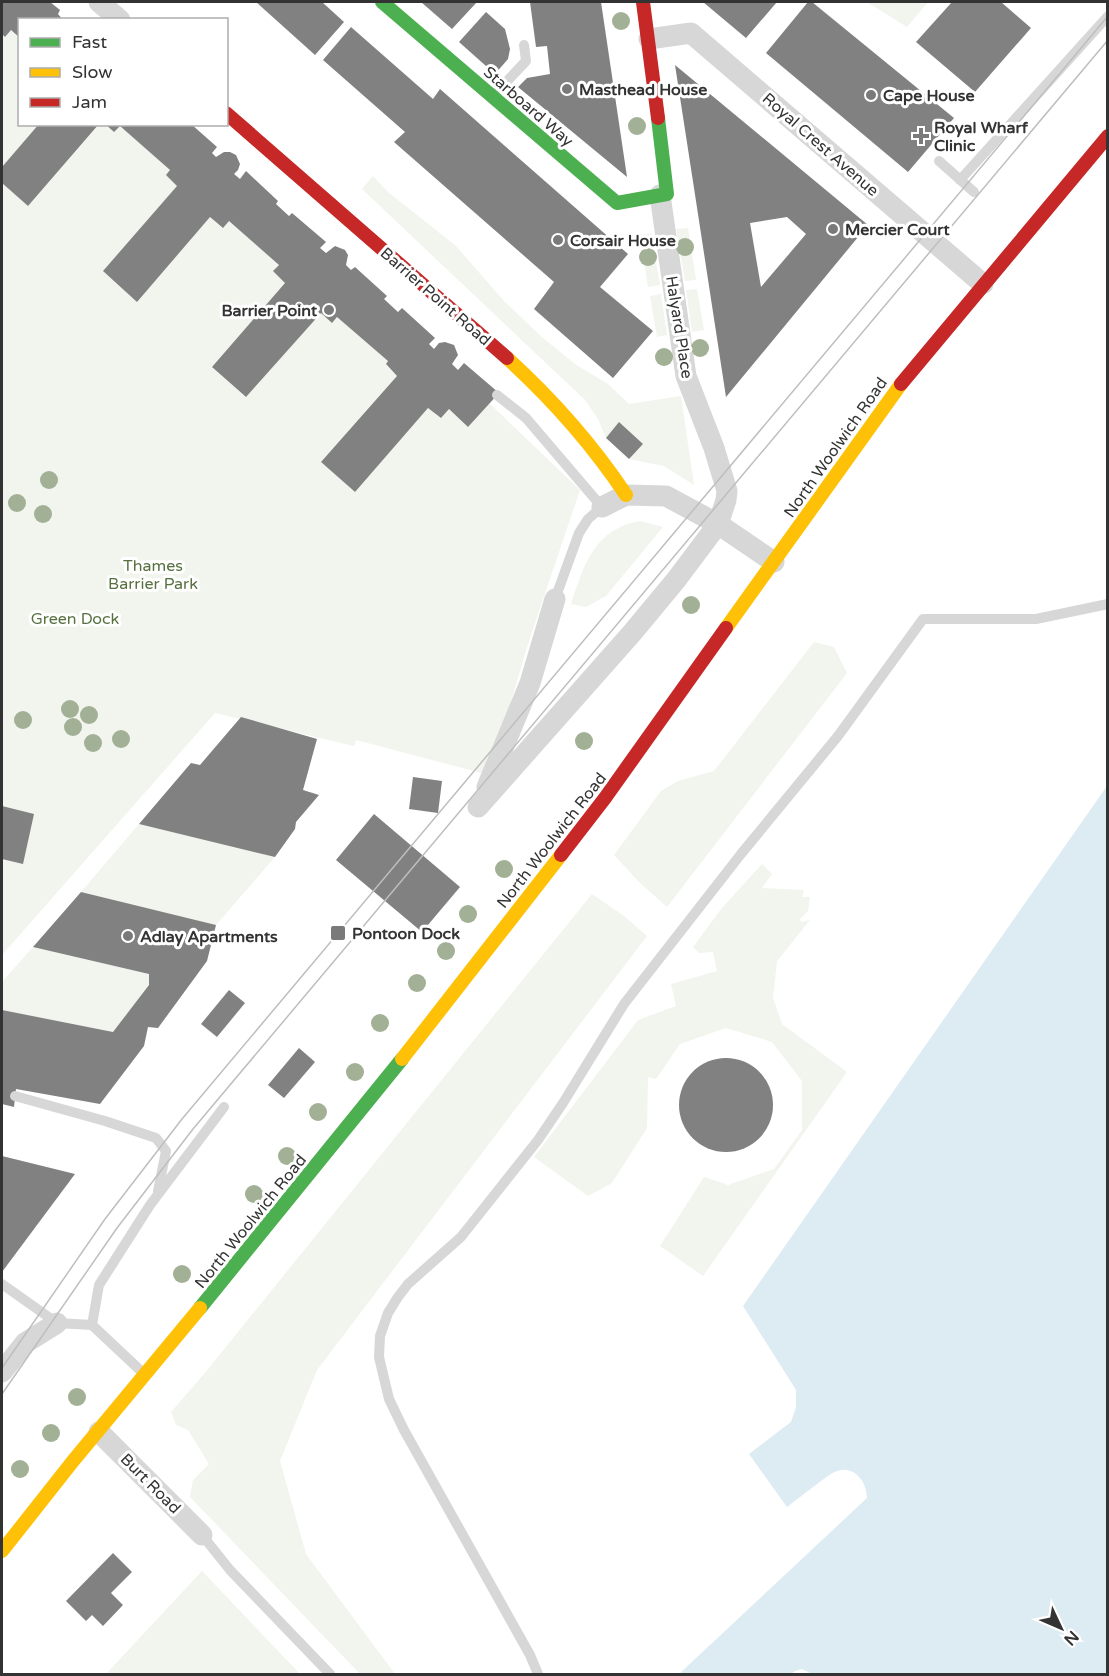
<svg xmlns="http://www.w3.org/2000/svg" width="1109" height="1676" font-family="'Varela Round',sans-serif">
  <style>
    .green { fill: #f1f5ed }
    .water { fill: #ddebf3 }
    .building { fill: #818181; fill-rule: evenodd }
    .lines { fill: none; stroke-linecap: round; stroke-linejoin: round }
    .lane { stroke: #d7d7d7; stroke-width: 10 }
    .street { stroke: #d7d7d7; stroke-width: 21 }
    .fast { stroke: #4caf50; stroke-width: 14 }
    .slow { stroke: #ffc107; stroke-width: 14 }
    .jam { stroke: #c62828; stroke-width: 14 }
    .tram { stroke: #bebebe; stroke-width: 1.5 }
    .tree { fill: #a2b095 }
    .poi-dot { fill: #7a7a7a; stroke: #fff; stroke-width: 2 }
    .labels { text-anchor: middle; stroke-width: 6; stroke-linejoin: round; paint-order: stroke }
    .poi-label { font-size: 16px; font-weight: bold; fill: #333; stroke: #fff; text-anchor: start }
    .street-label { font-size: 16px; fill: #333; stroke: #fff }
    .park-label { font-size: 16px; fill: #56703f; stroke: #fff }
  </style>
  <rect width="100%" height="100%" fill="#fff"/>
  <g class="green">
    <polygon points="867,2 928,2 907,27"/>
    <polygon points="11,30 19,38 20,124 39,125 2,167 2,34 5,37"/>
    <polygon points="99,125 105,125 114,132 120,126 170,170 166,175 177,186 103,271 137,301 210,217 222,228 229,221 279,265 274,272 285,283 212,367 245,397 321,313 332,323 337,317 388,361 386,365 397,376 321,462 354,492 428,408 441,418 449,409 468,427 489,403 580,490 528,644 489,775 356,740 354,746 215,713 2,955 2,183 28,206"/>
    <polygon points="373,176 388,192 456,246 504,301 543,338 575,364 608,384 629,404 681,396 694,485 664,466 629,459 643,444 619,423 606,438 598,419 585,400 362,189"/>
    <polygon points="688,228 696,280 685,281 676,229"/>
    <polygon points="651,233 660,285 648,287 640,235"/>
    <polygon points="697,289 704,330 692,332 686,290"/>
    <polygon points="661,294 667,335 657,337 650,296"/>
    <path d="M 640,521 L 663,527 L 606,596 L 586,607 L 571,604 C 584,565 594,529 640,521 Z"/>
    <polygon points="814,642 834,647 847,673 667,907 641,884 614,855 661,791 678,781 714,771"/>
    <polygon points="139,824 275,857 216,925 81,892"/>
    <polygon points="762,864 772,874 762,888 804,890 802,897 810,897 808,911 800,919 801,922 810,920 777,961 773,998 782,1024 847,1072 703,1276 660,1246 704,1177 728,1185 774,1169 802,1130 802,1081 772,1042 726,1028 680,1044 656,1079 648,1077 647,1128 612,1183 588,1196 534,1157 638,1020 676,1006 671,984 717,971 713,952 699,953 693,947 721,909"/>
    <polygon points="592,894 624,916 647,936 317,1370 280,1461 306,1554 395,1674 360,1674 190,1497 193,1480 209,1464 188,1430 176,1425 171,1412 204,1374"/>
    <polygon points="33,947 149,974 149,985 113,1032 2,1010 2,982"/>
    <polygon points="202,1571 300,1674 106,1674"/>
  </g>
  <path class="water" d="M 1107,786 L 1107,1674 L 812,1674 L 802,1669 L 795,1671 L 791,1674 L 679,1674 L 867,1498 C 867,1483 855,1465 837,1471 C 828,1474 797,1500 787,1507 L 749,1454 L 791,1422 L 796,1407 L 796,1390 L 743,1306 Z"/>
  <g class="building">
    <polygon points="2,2 50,2 60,10 58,14 63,20 20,20 20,38 11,30 5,37 2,34"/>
    <polygon points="256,2 322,2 344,22 315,55"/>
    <polygon points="421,2 477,2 452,29"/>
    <polygon points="530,2 601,2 627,177 518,87 527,78 550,74 547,46 536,47"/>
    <polygon points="703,2 777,2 746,38"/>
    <polygon points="808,2 812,2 954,118 908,172 766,53"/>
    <polygon points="952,2 1001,2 1031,28 975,92 916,42"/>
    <polygon points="486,12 505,29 510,49 508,59 495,74 459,42"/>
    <polygon points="351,27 433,99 440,89 628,254 600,287 653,331 613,378 534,309 554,282 394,142 405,132 323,60"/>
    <path d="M 675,65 L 868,225 L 726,397 L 694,188 ZM 787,217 L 806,234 L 761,287 L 750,223 Z"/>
    <polygon points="39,124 99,124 28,206 2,183 2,167"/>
    <polygon points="105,124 191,124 217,147 212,153 216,157 224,152 230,152 236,155 240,164 238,170 234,174 240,179 246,171 278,201 276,204 289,216 292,213 326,242 320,248 326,253 335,246 345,250 348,255 346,265 351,270 355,267 387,296 384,299 398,312 402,308 435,338 429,344 434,349 439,343 445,342 454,345 458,355 452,364 458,370 464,363 499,393 468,427 449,409 441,418 428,408 355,492 321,462 397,376 386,364 388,361 337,317 332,323 321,313 246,397 212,367 285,283 273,271 279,265 229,221 223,228 210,217 137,302 103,271 177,186 166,175 170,170 120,126 114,132"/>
    <polygon points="619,422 643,444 629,459 606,438"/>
    <polygon points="241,717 317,739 303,790 319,795 296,822 295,829 275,857 139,824 191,763 200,765"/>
    <polygon points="413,777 442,781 438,813 409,809"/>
    <polygon points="2,806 34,814 23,864 2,859"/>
    <polygon points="374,814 460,887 422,932 336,860"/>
    <polygon points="81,892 216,925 207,961 158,1028 148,1027 144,1046 100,1104 16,1089 14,1107 2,1104 2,1010 113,1032 149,985 149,974 33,947"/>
    <polygon points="229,990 245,1003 217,1037 201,1024"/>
    <polygon points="299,1048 315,1062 284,1098 268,1085"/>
    <circle cx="726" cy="1105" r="47"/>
    <polygon points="2,1156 75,1174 2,1272"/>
    <polygon points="113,1553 132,1572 111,1593 123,1605 103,1626 92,1615 86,1621 66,1601"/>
  </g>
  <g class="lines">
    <g class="lane">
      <polyline points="495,94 526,61 524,45"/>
      <polyline points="939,161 974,192"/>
      <polyline points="960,180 1108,16"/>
      <polyline points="497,395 526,418 602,507 588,519 579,533 555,599"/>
      <polyline points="15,1096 105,1121 156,1138 166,1151 158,1191"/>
      <polyline points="2,1284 57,1323 92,1325 141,1371"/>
      <polyline points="92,1325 99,1285 150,1205 224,1107"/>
      <polyline points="202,1535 230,1570 330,1674"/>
      <polyline points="538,1674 530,1655 404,1430 389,1399 379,1357 380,1336 388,1313 398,1297 408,1284 461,1237 538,1140 563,1103 624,1004 741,854 838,736 923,619 1036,619 1108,604"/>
    </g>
    <g class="street">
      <polyline points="99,2 120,20"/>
      <polyline points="649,39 691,33 983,284"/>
      <polyline points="602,507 626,495 666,496 718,524 774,562"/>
      <polyline points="487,787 530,683 555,599"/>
      <polyline points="478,807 632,633 676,580 718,524 726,500 727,491 714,448 686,376 660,195"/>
      <polyline points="2,1372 25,1343 57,1323"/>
      <polyline points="99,1432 202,1535"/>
    </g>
    <g class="fast">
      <polyline points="382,2 617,203 667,194 658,118"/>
      <polyline points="200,1308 402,1059"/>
    </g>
    <g class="slow">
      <path d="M 507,358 C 552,399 592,444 626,495"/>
      <polyline points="726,628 901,384"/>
      <polyline points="402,1059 561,855"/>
      <polyline points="2,1551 73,1461 200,1308"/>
    </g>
    <g class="jam">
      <polyline points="643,2 658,118"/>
      <polyline points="226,113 507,358"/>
      <polyline points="901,384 1108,136"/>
      <polyline points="561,855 605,798 726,628"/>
    </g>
    <g class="tram">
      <polyline points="2,1368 105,1219 182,1119 1108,16"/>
      <polyline points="2,1394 117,1228 193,1129 1108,40"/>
    </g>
  </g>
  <g class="tree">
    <circle cx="621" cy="21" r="9"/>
    <circle cx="637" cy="126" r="9"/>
    <circle cx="685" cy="247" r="9"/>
    <circle cx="648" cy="257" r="9"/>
    <circle cx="700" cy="348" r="9"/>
    <circle cx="664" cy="357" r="9"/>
    <circle cx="49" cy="480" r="9"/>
    <circle cx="17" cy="503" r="9"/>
    <circle cx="43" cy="514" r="9"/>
    <circle cx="691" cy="605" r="9"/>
    <circle cx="70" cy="709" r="9"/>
    <circle cx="89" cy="715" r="9"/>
    <circle cx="23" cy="720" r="9"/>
    <circle cx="73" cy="727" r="9"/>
    <circle cx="121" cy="739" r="9"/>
    <circle cx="584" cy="741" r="9"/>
    <circle cx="93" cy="743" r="9"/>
    <circle cx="504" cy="869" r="9"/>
    <circle cx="468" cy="914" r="9"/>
    <circle cx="446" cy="951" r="9"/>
    <circle cx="417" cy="983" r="9"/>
    <circle cx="380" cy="1023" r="9"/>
    <circle cx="355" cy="1072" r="9"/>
    <circle cx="318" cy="1112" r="9"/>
    <circle cx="287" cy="1156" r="9"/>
    <circle cx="254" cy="1194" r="9"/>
    <circle cx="182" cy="1274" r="9"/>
    <circle cx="77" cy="1397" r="9"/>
    <circle cx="51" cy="1433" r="9"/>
    <circle cx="20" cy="1469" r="9"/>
  </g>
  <g class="poi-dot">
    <circle cx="567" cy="89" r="6"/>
    <circle cx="871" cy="95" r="6"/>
    <path d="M918 127h6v6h6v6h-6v6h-6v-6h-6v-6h6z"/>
    <circle cx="833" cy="229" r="6"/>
    <circle cx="558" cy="240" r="6"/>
    <circle cx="329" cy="310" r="6"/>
    <rect x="330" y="925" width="16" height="16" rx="3"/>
    <circle cx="128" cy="936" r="6"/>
  </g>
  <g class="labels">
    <g class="poi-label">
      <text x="579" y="95">Masthead House</text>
      <text x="883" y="101">Cape House</text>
      <text x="934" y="133">Royal Wharf<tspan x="934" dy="18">Clinic</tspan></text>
      <text x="845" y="235">Mercier Court</text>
      <text x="570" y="246">Corsair House</text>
      <text x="317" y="316" text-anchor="end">Barrier Point</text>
      <text x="352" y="939">Pontoon Dock</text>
      <text x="140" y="942">Adlay Apartments</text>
    </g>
    <g class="street-label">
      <text transform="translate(529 106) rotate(41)" y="6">Starboard Way</text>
      <text transform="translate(821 144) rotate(41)" y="6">Royal Crest Avenue</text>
      <text transform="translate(436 296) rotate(41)" y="6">Barrier Point Road</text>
      <text transform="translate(680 327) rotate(81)" y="6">Halyard Place</text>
      <text transform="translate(835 447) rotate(-55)" y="6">North Woolwich Road</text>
      <text transform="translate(551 840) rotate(-52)" y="6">North Woolwich Road</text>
      <text transform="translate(250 1221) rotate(-51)" y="6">North Woolwich Road</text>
      <text transform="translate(151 1483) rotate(45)" y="6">Burt Road</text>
    </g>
    <g class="park-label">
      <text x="153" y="571">Thames<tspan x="153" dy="18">Barrier Park</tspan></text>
      <text x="75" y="624">Green Dock</text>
    </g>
  </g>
  <rect width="1109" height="1676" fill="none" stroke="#333333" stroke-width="6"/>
  <rect x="18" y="18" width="210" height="108" fill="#ffffff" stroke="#adadad" stroke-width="1.5"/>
  <rect x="30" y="38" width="30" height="9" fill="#4caf50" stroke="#adadad" stroke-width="1.5"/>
  <text x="72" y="48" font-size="18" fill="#333333">Fast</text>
  <rect x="30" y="68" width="30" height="9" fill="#ffc107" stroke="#adadad" stroke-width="1.5"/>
  <text x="72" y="78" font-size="18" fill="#333333">Slow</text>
  <rect x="30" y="98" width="30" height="9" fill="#c62828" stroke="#adadad" stroke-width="1.5"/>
  <text x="72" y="108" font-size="18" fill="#333333">Jam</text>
  <g transform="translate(1061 1628) rotate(134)" stroke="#ffffff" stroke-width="4.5" paint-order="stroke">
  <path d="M0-4.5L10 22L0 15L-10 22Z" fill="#333333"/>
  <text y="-9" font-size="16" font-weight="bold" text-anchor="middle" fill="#333333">N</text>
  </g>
</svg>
